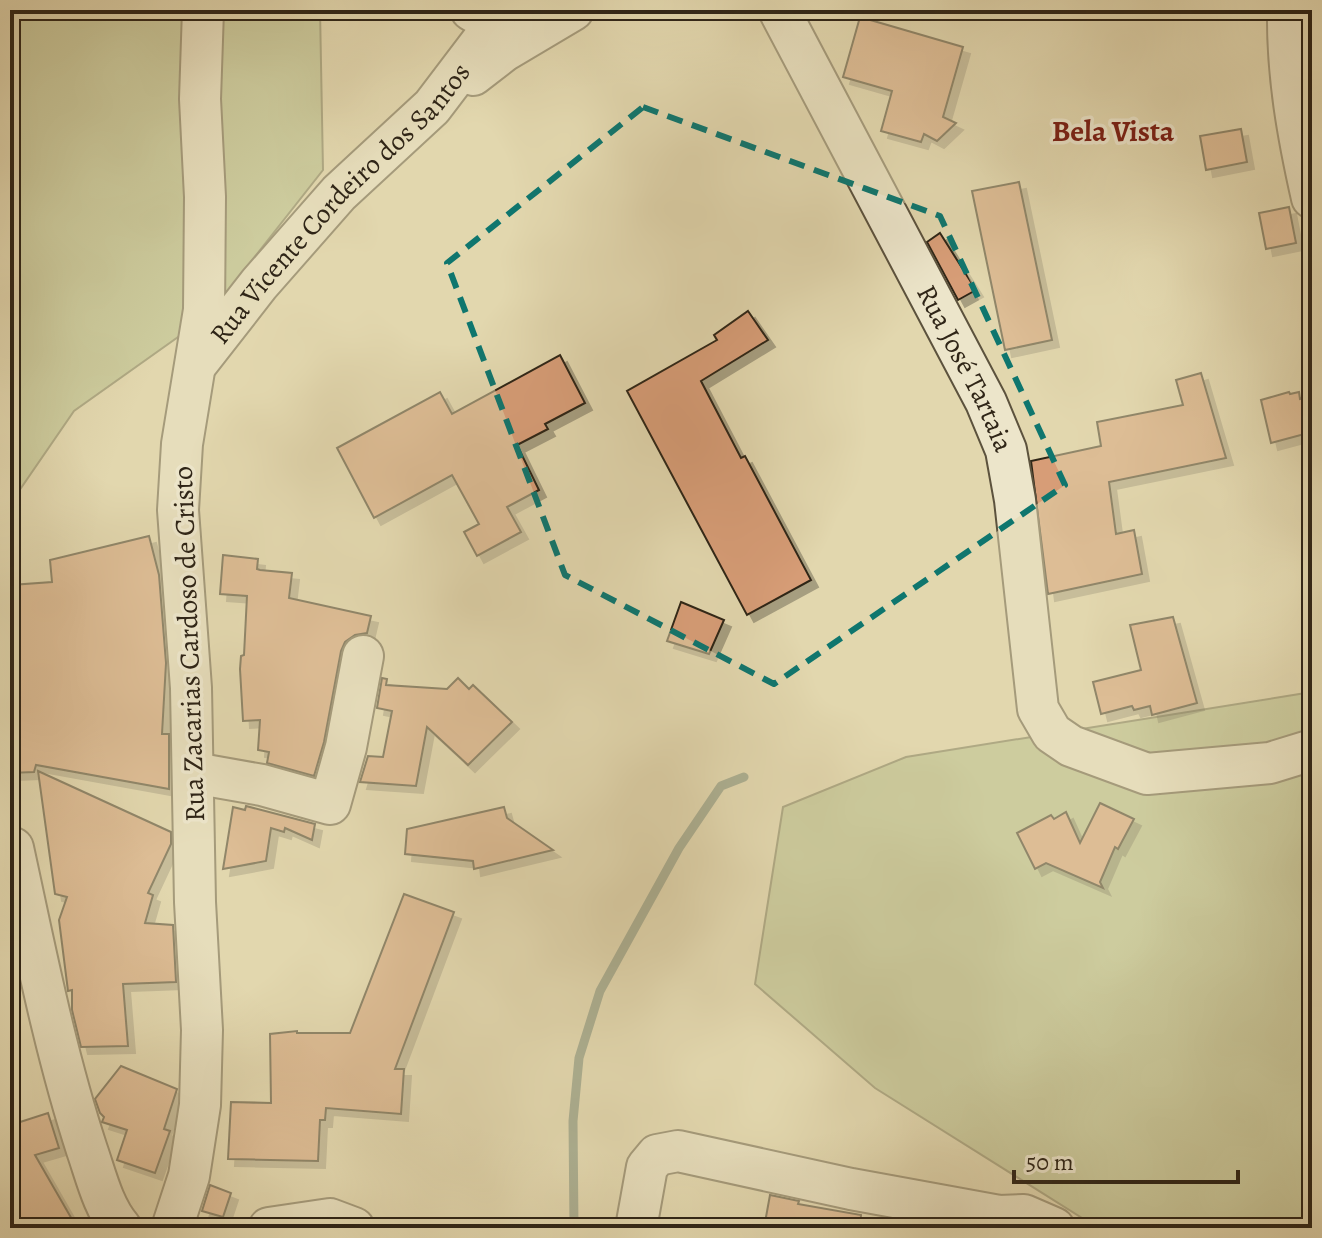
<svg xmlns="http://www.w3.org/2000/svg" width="1322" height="1238" font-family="Alegreya,serif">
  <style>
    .green { fill: #b4be8a; stroke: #727250; stroke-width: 2 }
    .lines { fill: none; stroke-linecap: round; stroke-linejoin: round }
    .stream { stroke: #6c7e6d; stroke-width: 9 }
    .building { fill: #d79d77; stroke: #2f2517; stroke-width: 2; filter: url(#shadow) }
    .minor-casing { stroke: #5c523d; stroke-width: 44 }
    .minor { stroke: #ece5ca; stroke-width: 40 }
    .marked { fill: none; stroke: #0f766e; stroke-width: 6; stroke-dasharray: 16 10; stroke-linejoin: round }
    .labels { text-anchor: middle; stroke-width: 7; stroke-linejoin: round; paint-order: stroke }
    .street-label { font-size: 28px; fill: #2f2517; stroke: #ece5ca }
    .neighbourhood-label { font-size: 30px; font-weight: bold; fill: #7a1f14; stroke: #ece5ca }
  </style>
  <defs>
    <filter id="shadow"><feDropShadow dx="7" dy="7" stdDeviation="0" flood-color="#0004"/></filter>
  </defs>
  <rect width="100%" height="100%" fill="#e2d7ae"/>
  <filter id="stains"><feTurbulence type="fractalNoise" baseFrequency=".0025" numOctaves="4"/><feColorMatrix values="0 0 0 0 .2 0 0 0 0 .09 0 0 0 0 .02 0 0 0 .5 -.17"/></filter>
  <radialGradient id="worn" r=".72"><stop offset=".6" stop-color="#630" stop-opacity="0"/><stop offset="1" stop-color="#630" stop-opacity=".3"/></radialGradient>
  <g class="green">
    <polygon points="10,10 320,10 323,170 209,315 74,411 10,504"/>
    <polygon points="1312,692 1312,1228 1098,1228 875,1088 755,984 783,807 906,757"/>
  </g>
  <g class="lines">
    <polyline class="stream" points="574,1228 573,1121 579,1058 600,991 679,848 721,786 744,777"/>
  </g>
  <g class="building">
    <polygon points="860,17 963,47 943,117 956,123 937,141 924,134 921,142 881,131 892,91 843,77"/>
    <polygon points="1241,129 1247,162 1206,170 1200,136"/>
    <polygon points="1019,182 1052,340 1005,350 972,191"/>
    <polygon points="1289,207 1296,243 1266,249 1259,213"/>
    <polygon points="940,233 976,290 958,300 927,242"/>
    <polygon points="748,311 768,340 701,381 741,458 745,456 811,580 747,615 627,391 717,340 714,335"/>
    <polygon points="560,355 585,403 545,424 548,429 517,445 539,490 507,507 521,532 477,556 464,532 479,524 452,475 374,518 337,448 440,392 452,414"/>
    <polygon points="1201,373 1226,458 1109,482 1116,534 1134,530 1142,574 1048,594 1031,461 1101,446 1097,422 1183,405 1176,380"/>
    <polygon points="1289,392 1290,394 1299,392 1300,399 1305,398 1312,432 1271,443 1261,400"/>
    <polygon points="149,536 159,575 166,663 162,734 169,734 169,789 36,765 34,772 10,773 11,585 52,582 50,560"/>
    <polygon points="223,555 258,559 257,569 260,570 292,573 289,598 371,616 367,633 355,635 345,642 341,651 324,742 314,776 267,763 269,752 258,750 260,720 243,721 240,669 241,656 244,655 247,596 220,594"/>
    <polygon points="681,602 724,620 709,654 667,641"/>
    <polygon points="1173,617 1197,703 1152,715 1150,706 1134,710 1132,706 1101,714 1093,682 1141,670 1130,625"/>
    <polygon points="382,678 387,679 386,685 447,689 458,678 469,689 473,685 512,722 468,765 427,727 416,786 360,782 368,756 383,757 392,711 377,708"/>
    <polygon points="38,771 171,832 171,844 148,893 153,895 145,923 173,925 176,982 123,984 128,1046 81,1047 72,1010 72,990 68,991 59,920 67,897 55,894"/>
    <polygon points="1100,803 1134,819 1118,849 1115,847 1100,882 1103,888 1046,863 1035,869 1017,833 1051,815 1054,819 1066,812 1080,843"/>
    <polygon points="246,806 315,824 312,840 285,828 284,832 271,828 266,861 223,869 233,807 245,810"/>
    <polygon points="504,807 507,818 553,850 474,869 473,861 405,854 407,829"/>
    <polygon points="404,894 454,912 395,1069 404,1069 401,1114 326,1108 325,1120 320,1120 318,1161 228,1159 231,1102 271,1103 270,1034 297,1031 297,1033 350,1033"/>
    <polygon points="121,1066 177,1089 164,1129 170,1131 155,1173 117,1160 127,1130 102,1122 104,1117 100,1113 95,1099"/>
    <polygon points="10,1110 17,1123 48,1113 59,1148 35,1155 77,1228 24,1228 10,1202"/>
    <polygon points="210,1185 231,1193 223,1217 202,1211"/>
    <polygon points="770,1195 799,1201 798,1204 861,1215 860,1228 764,1228"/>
  </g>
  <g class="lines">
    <g class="minor-casing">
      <g id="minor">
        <path id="s1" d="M 779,10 L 986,402 L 1006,450 L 1015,500 L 1038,709 L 1052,733 L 1071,746 L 1147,774 L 1270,763 L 1312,750"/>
        <path d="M 1288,10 C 1287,75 1298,136 1312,198"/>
        <polyline points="473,75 504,51 573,10"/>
        <path id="s2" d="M 199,361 L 259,284 L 339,193 L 432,107 L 495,24 L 471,10"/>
        <polyline points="194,773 262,785 330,804 346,747 363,656"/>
        <path d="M 13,848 C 35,949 55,1052 87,1150 C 96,1176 103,1207 121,1228"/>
        <polyline points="172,1228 189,1176 200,1105 202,1030 195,902 191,688 178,510 182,444 204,310 205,197 200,99 203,10"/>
        <polyline points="269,1228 330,1219 354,1228"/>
        <polyline points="636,1228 647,1167 657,1155 678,1151 851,1189 999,1216 1024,1215 1054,1228"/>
      </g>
    </g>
    <use href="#minor" class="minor"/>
  </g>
  <path d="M0 0H1322V1238H0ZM 643,107 L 940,216 L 1065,485 L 774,684 L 565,575 L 447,263 Z" fill="#e2d7ae" fill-opacity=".55" fill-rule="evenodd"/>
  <path class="marked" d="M 643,107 L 940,216 L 1065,485 L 774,684 L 565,575 L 447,263 Z"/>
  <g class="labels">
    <g class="street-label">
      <text dy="10" stroke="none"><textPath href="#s2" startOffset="212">Rua Vicente Cordeiro dos Santos</textPath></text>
      <text dy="10" stroke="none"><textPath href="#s1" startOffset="404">Rua José Tartaia</textPath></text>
      <text transform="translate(188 644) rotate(-92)" y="10">Rua Zacarias Cardoso de Cristo</text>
    </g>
    <g class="neighbourhood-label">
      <text x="1113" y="141">Bela Vista</text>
    </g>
  </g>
  <rect width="1322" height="1238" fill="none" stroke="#e2d7ae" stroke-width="40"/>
  <rect x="12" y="12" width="1298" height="1214" fill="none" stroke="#2f2517" stroke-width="4"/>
  <rect x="20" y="20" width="1282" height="1198" fill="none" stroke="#2f2517" stroke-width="2"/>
  <path d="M1014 1170v12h224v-12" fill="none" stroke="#2f2517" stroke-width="4"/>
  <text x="1026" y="1170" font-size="24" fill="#2f2517" stroke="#ece5ca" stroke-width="6" paint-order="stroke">50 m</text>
  <rect width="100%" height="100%" filter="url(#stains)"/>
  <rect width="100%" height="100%" fill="url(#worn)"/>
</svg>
